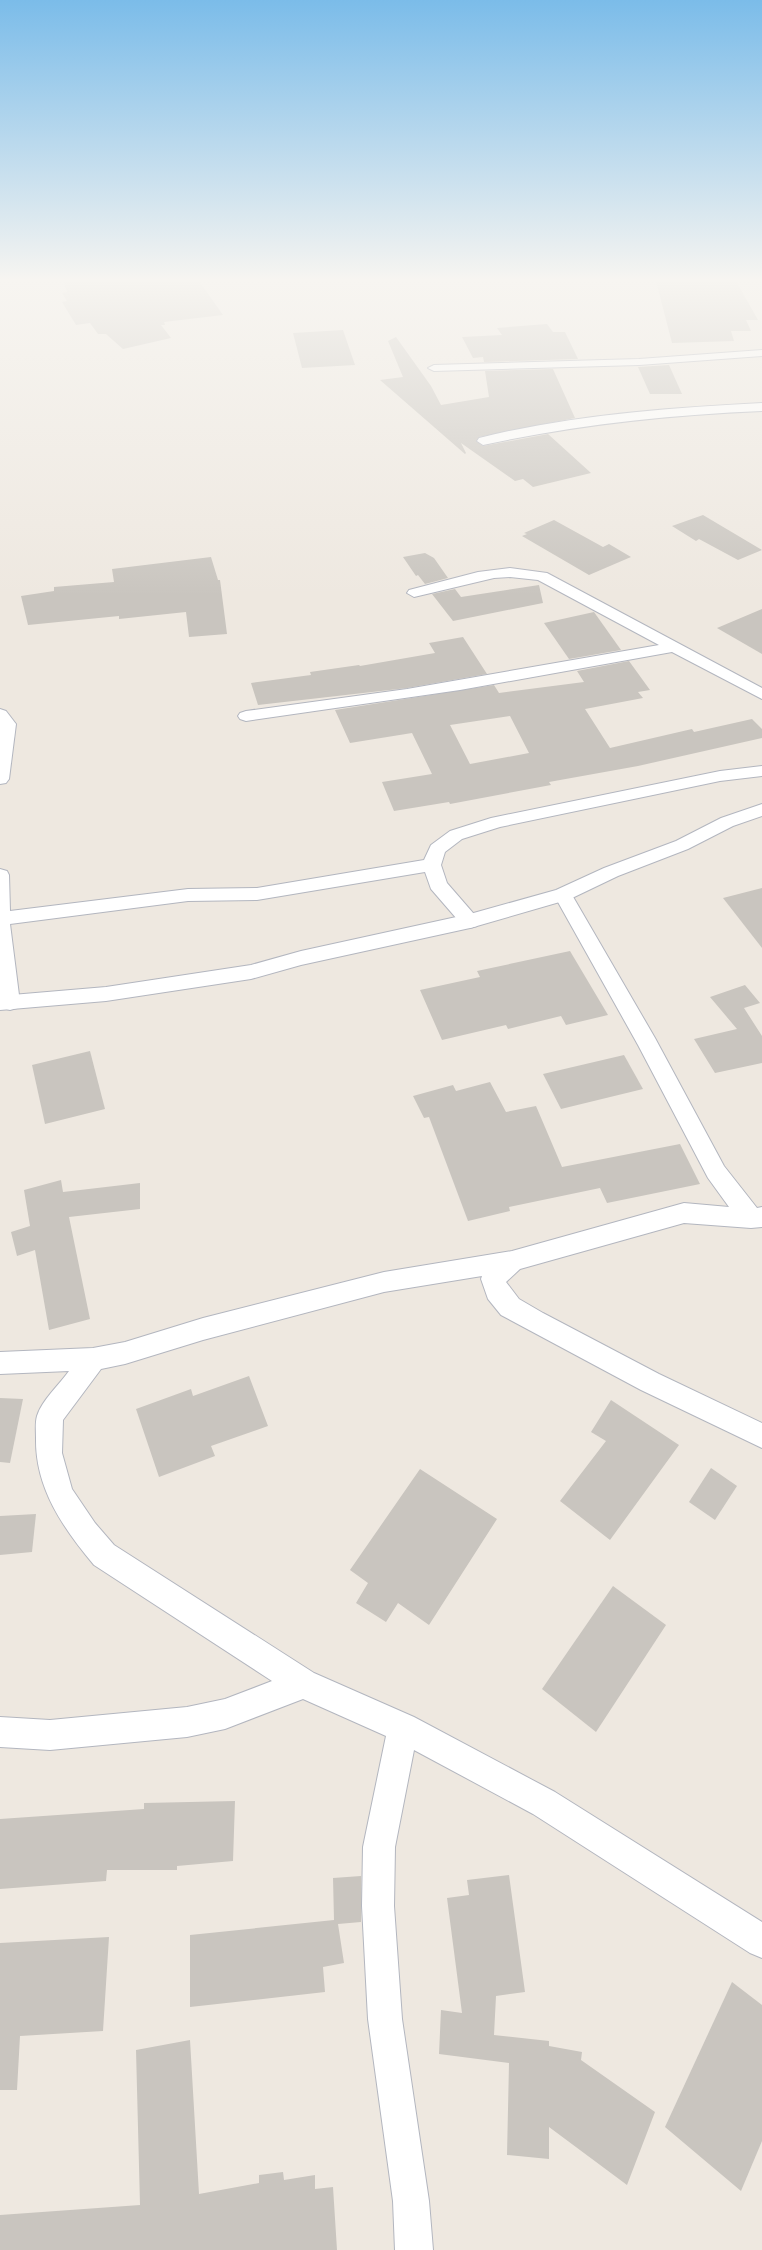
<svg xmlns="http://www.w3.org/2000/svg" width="762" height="2250" font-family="'Open Sans',sans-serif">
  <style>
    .building { fill: #c9c5bf; fill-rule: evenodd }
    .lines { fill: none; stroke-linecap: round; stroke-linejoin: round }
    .minor-casing { stroke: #b3b6bf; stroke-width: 2 }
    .tertiary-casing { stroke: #b3b6bf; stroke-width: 2 }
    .minor { fill: #fff; fill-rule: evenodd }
    .tertiary { fill: #fff; fill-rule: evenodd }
  </style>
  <rect width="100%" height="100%" fill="#eee8e0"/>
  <g class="building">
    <polygon points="63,281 199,281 223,315 164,322 165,325 161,325 171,338 123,349 106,334 98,334 90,323 76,325 62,302 67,301 62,293 67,292"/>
    <polygon points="656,281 736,281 758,320 746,320 751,331 731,331 734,341 672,343"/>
    <polygon points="547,324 553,332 565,332 578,359 484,362 483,357 473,358 462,337 502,335 497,328"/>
    <polygon points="343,330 355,365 302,368 293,333"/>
    <polygon points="396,337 431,386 441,405 489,397 485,371 553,369 575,418 479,437 476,441 483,446 548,434 591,473 533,487 523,479 515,481 461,443 466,453 465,454 380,380 403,377 388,341"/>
    <polygon points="669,365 682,394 650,394 638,367"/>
    <polygon points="703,515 762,550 738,560 699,539 696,541 672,526"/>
    <polygon points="554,520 603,547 609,544 631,557 589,575 522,536 527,534 524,533"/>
    <polygon points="425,553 434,558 448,578 425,584 418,575 416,576 403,557"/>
    <polygon points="211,557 218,580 220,580 227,634 189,637 186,612 119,619 119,616 28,625 21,596 54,591 54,587 114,582 112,569"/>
    <polygon points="539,585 543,603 453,621 432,594 455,589 461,597"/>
    <polygon points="762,609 762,654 717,628"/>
    <polygon points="594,612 621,650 569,659 544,623"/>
    <polygon points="463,637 487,674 407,688 258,705 251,683 311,675 310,672 359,665 360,666 435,653 429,643"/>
    <path d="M 629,661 L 650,690 L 638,692 L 643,698 L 585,709 L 610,748 L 692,729 L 694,732 L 752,719 L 762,729 L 762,738 L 638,766 L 549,782 L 551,785 L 450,804 L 449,802 L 394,811 L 382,782 L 432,774 L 412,733 L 350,743 L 335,710 L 494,685 L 499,693 L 584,682 L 577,671 ZM 510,716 L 529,753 L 470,764 L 450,725 Z"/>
    <polygon points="762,888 762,948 723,898"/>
    <polygon points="570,951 608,1015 566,1025 561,1016 508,1029 506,1025 442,1040 420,990 480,977 477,971"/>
    <polygon points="745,985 760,1003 744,1008 762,1036 762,1063 715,1073 694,1039 737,1029 710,997"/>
    <polygon points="90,1051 105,1109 45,1124 32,1065"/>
    <polygon points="624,1055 643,1089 561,1109 543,1074"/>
    <polygon points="490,1082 506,1112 536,1106 562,1167 680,1144 700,1184 607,1203 600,1188 509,1207 510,1211 468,1221 429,1117 424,1118 413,1096 453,1085 456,1091"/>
    <polygon points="61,1180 63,1192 140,1183 140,1209 69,1217 90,1319 49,1330 35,1250 17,1256 11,1232 30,1226 24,1190"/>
    <polygon points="249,1376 268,1426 211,1446 215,1456 159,1477 136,1409 191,1389 193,1396"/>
    <polygon points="0,1398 23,1399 10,1463 0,1462"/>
    <polygon points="611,1400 679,1445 610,1540 560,1501 606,1441 591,1432"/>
    <polygon points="711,1468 737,1486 715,1520 689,1502"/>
    <polygon points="420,1469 497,1519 429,1625 398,1603 386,1622 356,1603 368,1583 350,1570"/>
    <polygon points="36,1514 32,1552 0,1555 0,1516"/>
    <polygon points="613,1586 666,1625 596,1732 542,1689"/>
    <polygon points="235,1801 233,1861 177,1866 177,1870 107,1870 106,1881 0,1889 0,1819 144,1809 144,1803"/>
    <polygon points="509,1875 525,1992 496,1996 494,2035 549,2041 549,2046 582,2052 581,2060 655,2112 627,2185 549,2127 549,2159 507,2155 509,2063 439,2054 441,2010 462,2013 447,1898 469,1895 467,1880"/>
    <polygon points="361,1876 361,1922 338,1924 344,1963 323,1967 325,1992 190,2007 190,1935 334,1920 333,1878"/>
    <polygon points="109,1937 103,2031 20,2036 17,2090 0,2090 0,1943"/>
    <polygon points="732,1982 762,2005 762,2141 741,2191 665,2127"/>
    <polygon points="190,2040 199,2194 259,2183 259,2175 283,2172 284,2180 315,2175 315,2189 333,2187 337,2250 0,2250 0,2215 140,2205 136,2050"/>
  </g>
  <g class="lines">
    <g class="minor-casing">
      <g id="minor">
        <polygon points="762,350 762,356 639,365 434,371 428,368 434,365 639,359"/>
        <path d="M 762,403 L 762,411 C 668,415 575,425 483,445 L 477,441 L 479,438 C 571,415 667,408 762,403 Z"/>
        <polygon points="510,568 547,573 762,688 762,699 672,652 460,690 246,721 240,719 238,716 240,713 246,711 407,689 659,645 538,580 510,577 494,578 414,597 407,593 409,590 478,572"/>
        <polygon points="0,709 6,711 16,724 9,779 6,783 0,784"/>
        <polygon points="762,766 762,776 720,781 500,827 462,839 445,852 441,865 447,883 480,921 477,926 470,928 463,926 431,889 425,872 257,900 188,901 10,924 20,1003 17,1008 10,1010 3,1008 0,1003 0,869 7,871 9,875 10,911 188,889 257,888 424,860 431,845 450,831 491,818 720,771"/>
        <path d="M 563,889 L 570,891 L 572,895 L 655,1038 L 724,1166 L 757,1208 L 762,1207 L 762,1227 L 751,1228 L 684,1223 L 520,1269 L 506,1282 L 519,1299 L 543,1313 L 659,1374 L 762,1423 L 762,1448 L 641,1390 L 501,1315 L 488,1299 L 481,1279 L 482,1276 L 384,1292 L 203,1340 L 125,1364 L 101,1369 L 63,1420 L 62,1453 L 72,1489 L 95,1523 L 114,1545 L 314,1673 L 414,1717 L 555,1792 L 762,1922 L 762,1958 L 750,1953 L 533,1814 L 414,1750 L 395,1847 L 394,1906 L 402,2019 L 429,2201 L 433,2250 L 395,2250 L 393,2201 L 368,2019 L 362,1906 L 363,1847 L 386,1736 L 303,1699 L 225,1729 L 187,1737 L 50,1750 L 0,1747 L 0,1717 L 50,1720 L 187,1707 L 225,1699 L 272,1681 L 94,1565 C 63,1528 35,1488 36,1438 C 36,1431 35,1423 37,1416 C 42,1400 59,1385 69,1371 L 0,1374 L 0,1352 L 93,1348 L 125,1342 L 203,1318 L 384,1272 L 512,1251 L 684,1203 L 729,1207 L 708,1178 L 638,1045 L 554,895 L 556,891 Z"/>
      </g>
    </g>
    <g class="tertiary-casing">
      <polygon id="tertiary" points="762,804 762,816 733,826 688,849 618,876 570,899 470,928 301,965 251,979 106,1001 0,1010 0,996 106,987 251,965 301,951 470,914 556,890 604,868 676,841 721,818"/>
    </g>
    <use href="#minor" class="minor"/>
    <use href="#tertiary" class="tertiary"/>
  </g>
  <linearGradient id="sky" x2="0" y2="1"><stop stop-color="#7bbce9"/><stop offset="0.47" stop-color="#f7f5f1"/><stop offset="1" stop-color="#f7f5f1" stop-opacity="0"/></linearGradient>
  <rect width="762" height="596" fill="url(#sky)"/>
</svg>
